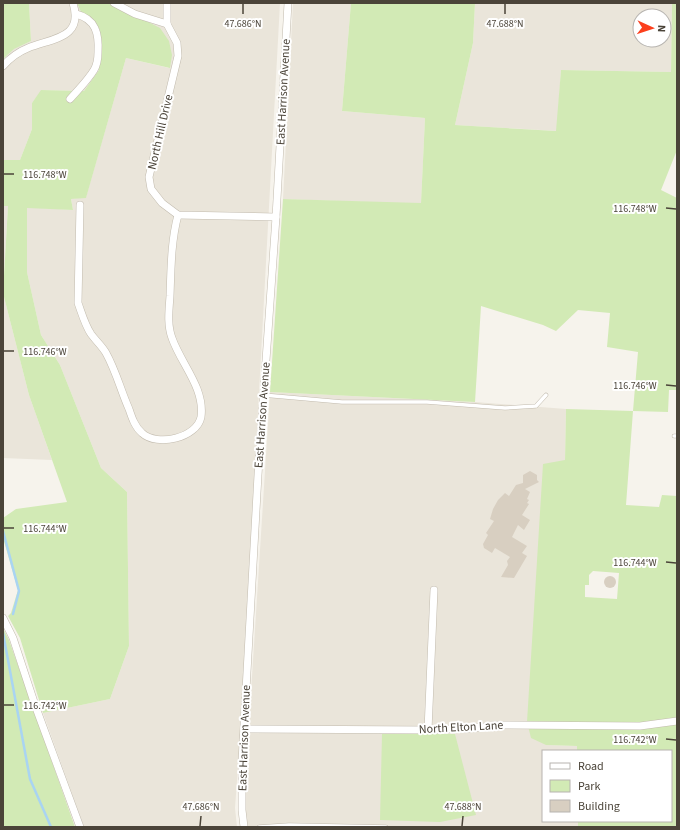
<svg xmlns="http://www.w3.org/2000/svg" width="680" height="830" font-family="'Source Sans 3',sans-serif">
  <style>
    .residential { fill: #eae5da; fill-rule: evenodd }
    .green { fill: #d2eab5; fill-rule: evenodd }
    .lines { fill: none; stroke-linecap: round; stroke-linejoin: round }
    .stream { stroke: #a9d4f2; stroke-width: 2.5 }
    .building { fill: #d8cfc1 }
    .service-casing { stroke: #c2bbae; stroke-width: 4.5 }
    .minor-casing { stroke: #c2bbae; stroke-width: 8 }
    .service { stroke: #fff; stroke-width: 3.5 }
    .minor { stroke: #fff; stroke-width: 7 }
    .ticks { fill: none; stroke: #4b4439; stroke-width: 1.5 }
    .labels { text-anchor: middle; stroke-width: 4; stroke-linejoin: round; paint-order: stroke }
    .street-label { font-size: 12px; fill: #4b4439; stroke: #fff }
    .ticks-label { font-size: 10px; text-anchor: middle; fill: #4b4439; stroke: #fff; stroke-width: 4; stroke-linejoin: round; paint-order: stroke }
  </style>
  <rect width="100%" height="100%" fill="#f6f3ec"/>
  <g class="residential">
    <polygon points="29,3 77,3 81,12 100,30 99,70 84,91 42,90 32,103 32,129 20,160 3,160 3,59 13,49 31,41"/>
    <polygon points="111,3 280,3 241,726 235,808 237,827 84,827 43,713 110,699 129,646 127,492 101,468 60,365 41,335 27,272 27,207 73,210 71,199 86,197 126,58 169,68"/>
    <polygon points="293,3 351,3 342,111 425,118 421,204 283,199"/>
    <path d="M 475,3 L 672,3 L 671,72 L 561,70 L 557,131 L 455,125 L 473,43 ZM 640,16 L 664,16 L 664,40 L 640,40 Z"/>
    <polygon points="3,206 8,206 3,290"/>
    <polygon points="3,293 29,395 52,460 3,458"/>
    <polygon points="270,392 475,402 566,409 565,460 546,745 577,746 577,751 543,751 543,821 578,821 578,827 533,826 533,827 247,827 246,821 245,787"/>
  </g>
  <g class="green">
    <polygon points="3,3 29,3 31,41 14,49 3,59"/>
    <polygon points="77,3 111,3 160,28 169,41 172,55 170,68 126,58 86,198 71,199 73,210 27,208 27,272 41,335 60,365 101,468 127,492 129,646 110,699 43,713 20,638 8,616 11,613 18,590 3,538 3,518 16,509 67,502 29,395 3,293 8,206 3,206 3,160 20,160 32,129 32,103 41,90 84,91 99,70 100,30 81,12"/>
    <path d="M 351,3 L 475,3 L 473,43 L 455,125 L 556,131 L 561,70 L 671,72 L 672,3 L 677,3 L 677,150 L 661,190 L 677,198 L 677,390 L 669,390 L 668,412 L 633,411 L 626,505 L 659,507 L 662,495 L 677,496 L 677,827 L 578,827 L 578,821 L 671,821 L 671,751 L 577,751 L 577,746 L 546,745 L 531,738 L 527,722 L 543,464 L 565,460 L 566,409 L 633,411 L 638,352 L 607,347 L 610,313 L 578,310 L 556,331 L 543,325 L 481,306 L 475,402 L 270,392 L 283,199 L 421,203 L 425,118 L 342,111 ZM 593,571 L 619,573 L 617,599 L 585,597 L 585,585 L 589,585 L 589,575 Z"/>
    <polygon points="3,628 9,640 75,827 3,827"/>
    <polygon points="382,734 455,734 476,815 440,822 380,820"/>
  </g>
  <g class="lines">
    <g class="stream">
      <polyline points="3,531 19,591 13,614"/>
      <polyline points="3,633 30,779 51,827"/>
    </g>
  </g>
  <g class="building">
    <polygon points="530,471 537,475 537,480 539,482 525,489 530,492 527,499 529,500 527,503 529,504 522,515 530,520 524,530 518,525 512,537 527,546 522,553 527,556 514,578 501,577 508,565 507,561 510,557 495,548 492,553 484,548 483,544 488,535 486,533 494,521 490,519 493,509 498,500 505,493 509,496 516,485 523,483 523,475"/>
    <circle cx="610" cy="582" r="6"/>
  </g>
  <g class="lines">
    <g class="service-casing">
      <g id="service">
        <polyline points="263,395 342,402 427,402 505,408 536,406 546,395"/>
        <polyline points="674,436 677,436"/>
        <polyline points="259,827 289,825 386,827"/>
      </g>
    </g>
    <g class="minor-casing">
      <g id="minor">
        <polyline points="114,3 135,14 167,24 177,43 178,56 149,177 151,189 162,203 178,215 276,217"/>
        <polyline points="167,24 167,3"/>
        <path d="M 3,66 C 10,58 18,52 28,48 C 52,38 84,39 73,3"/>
        <path d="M 70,99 C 78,90 88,80 94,70 C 97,65 98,58 98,52 C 99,34 96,19 76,14"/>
        <path d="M 80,205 L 78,303 C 82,314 85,325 91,334 C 96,341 102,346 106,353 C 116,371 121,391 129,409 C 132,418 135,427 142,433 C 157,447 197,438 201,417 C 205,388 181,364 172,338 C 167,325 169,310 170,296 C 171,269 171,241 178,215"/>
        <polyline points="3,618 13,638 35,705 80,827"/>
        <path d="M 244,729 L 428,730 C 450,728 474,730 496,725 L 640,726 L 677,721"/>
        <polyline points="428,730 434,590"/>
        <polyline points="244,827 242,810 242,762 258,475 276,217 288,3"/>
      </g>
    </g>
    <use href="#service" class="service"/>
    <use href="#minor" class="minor"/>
  </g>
  <path class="ticks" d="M 243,14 L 243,4M 505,14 L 505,4M 4,174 L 14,174M 666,208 L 676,209M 4,351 L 14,351M 666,385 L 676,386M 4,528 L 14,528M 666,562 L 676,563M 4,705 L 14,705M 666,739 L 676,740M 200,826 L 201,816M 462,826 L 463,816"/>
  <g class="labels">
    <g class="street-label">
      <text transform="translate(283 92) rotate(-87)" y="4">East Harrison Avenue</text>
      <text transform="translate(160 132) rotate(-77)" y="4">North Hill Drive</text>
      <text transform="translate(262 415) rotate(-86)" y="4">East Harrison Avenue</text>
      <text transform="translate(461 727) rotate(-3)" y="4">North Elton Lane</text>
      <text transform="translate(244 738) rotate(-88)" y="4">East Harrison Avenue</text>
    </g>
  </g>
  <g class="ticks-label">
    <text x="243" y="27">47.686°N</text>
    <text x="505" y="27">47.688°N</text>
    <text x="45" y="178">116.748°W</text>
    <text x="635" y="212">116.748°W</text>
    <text x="45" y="355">116.746°W</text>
    <text x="635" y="389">116.746°W</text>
    <text x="45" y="532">116.744°W</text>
    <text x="635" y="566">116.744°W</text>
    <text x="45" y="709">116.742°W</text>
    <text x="635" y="743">116.742°W</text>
    <text x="201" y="810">47.686°N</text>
    <text x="463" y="810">47.688°N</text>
  </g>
  <rect width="680" height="830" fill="none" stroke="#4b4439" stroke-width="8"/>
  <rect x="542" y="750" width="130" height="72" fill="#ffffff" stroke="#b7b4b0"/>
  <rect x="550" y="763" width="20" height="6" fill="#ffffff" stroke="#b7b4b0"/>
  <text x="578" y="770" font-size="12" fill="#4b4439">Road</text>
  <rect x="550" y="780" width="20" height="12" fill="#d2eab5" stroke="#b7b4b0"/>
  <text x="578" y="790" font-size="12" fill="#4b4439">Park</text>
  <rect x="550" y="800" width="20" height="12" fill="#d8cfc1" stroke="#b7b4b0"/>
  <text x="578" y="810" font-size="12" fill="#4b4439">Building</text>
  <g transform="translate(652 28) rotate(93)"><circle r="19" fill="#ffffff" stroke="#b7b4b0"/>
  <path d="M0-3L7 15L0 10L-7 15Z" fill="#fc3f1d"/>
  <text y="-6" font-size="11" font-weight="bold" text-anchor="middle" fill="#4b4439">N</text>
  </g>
</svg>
